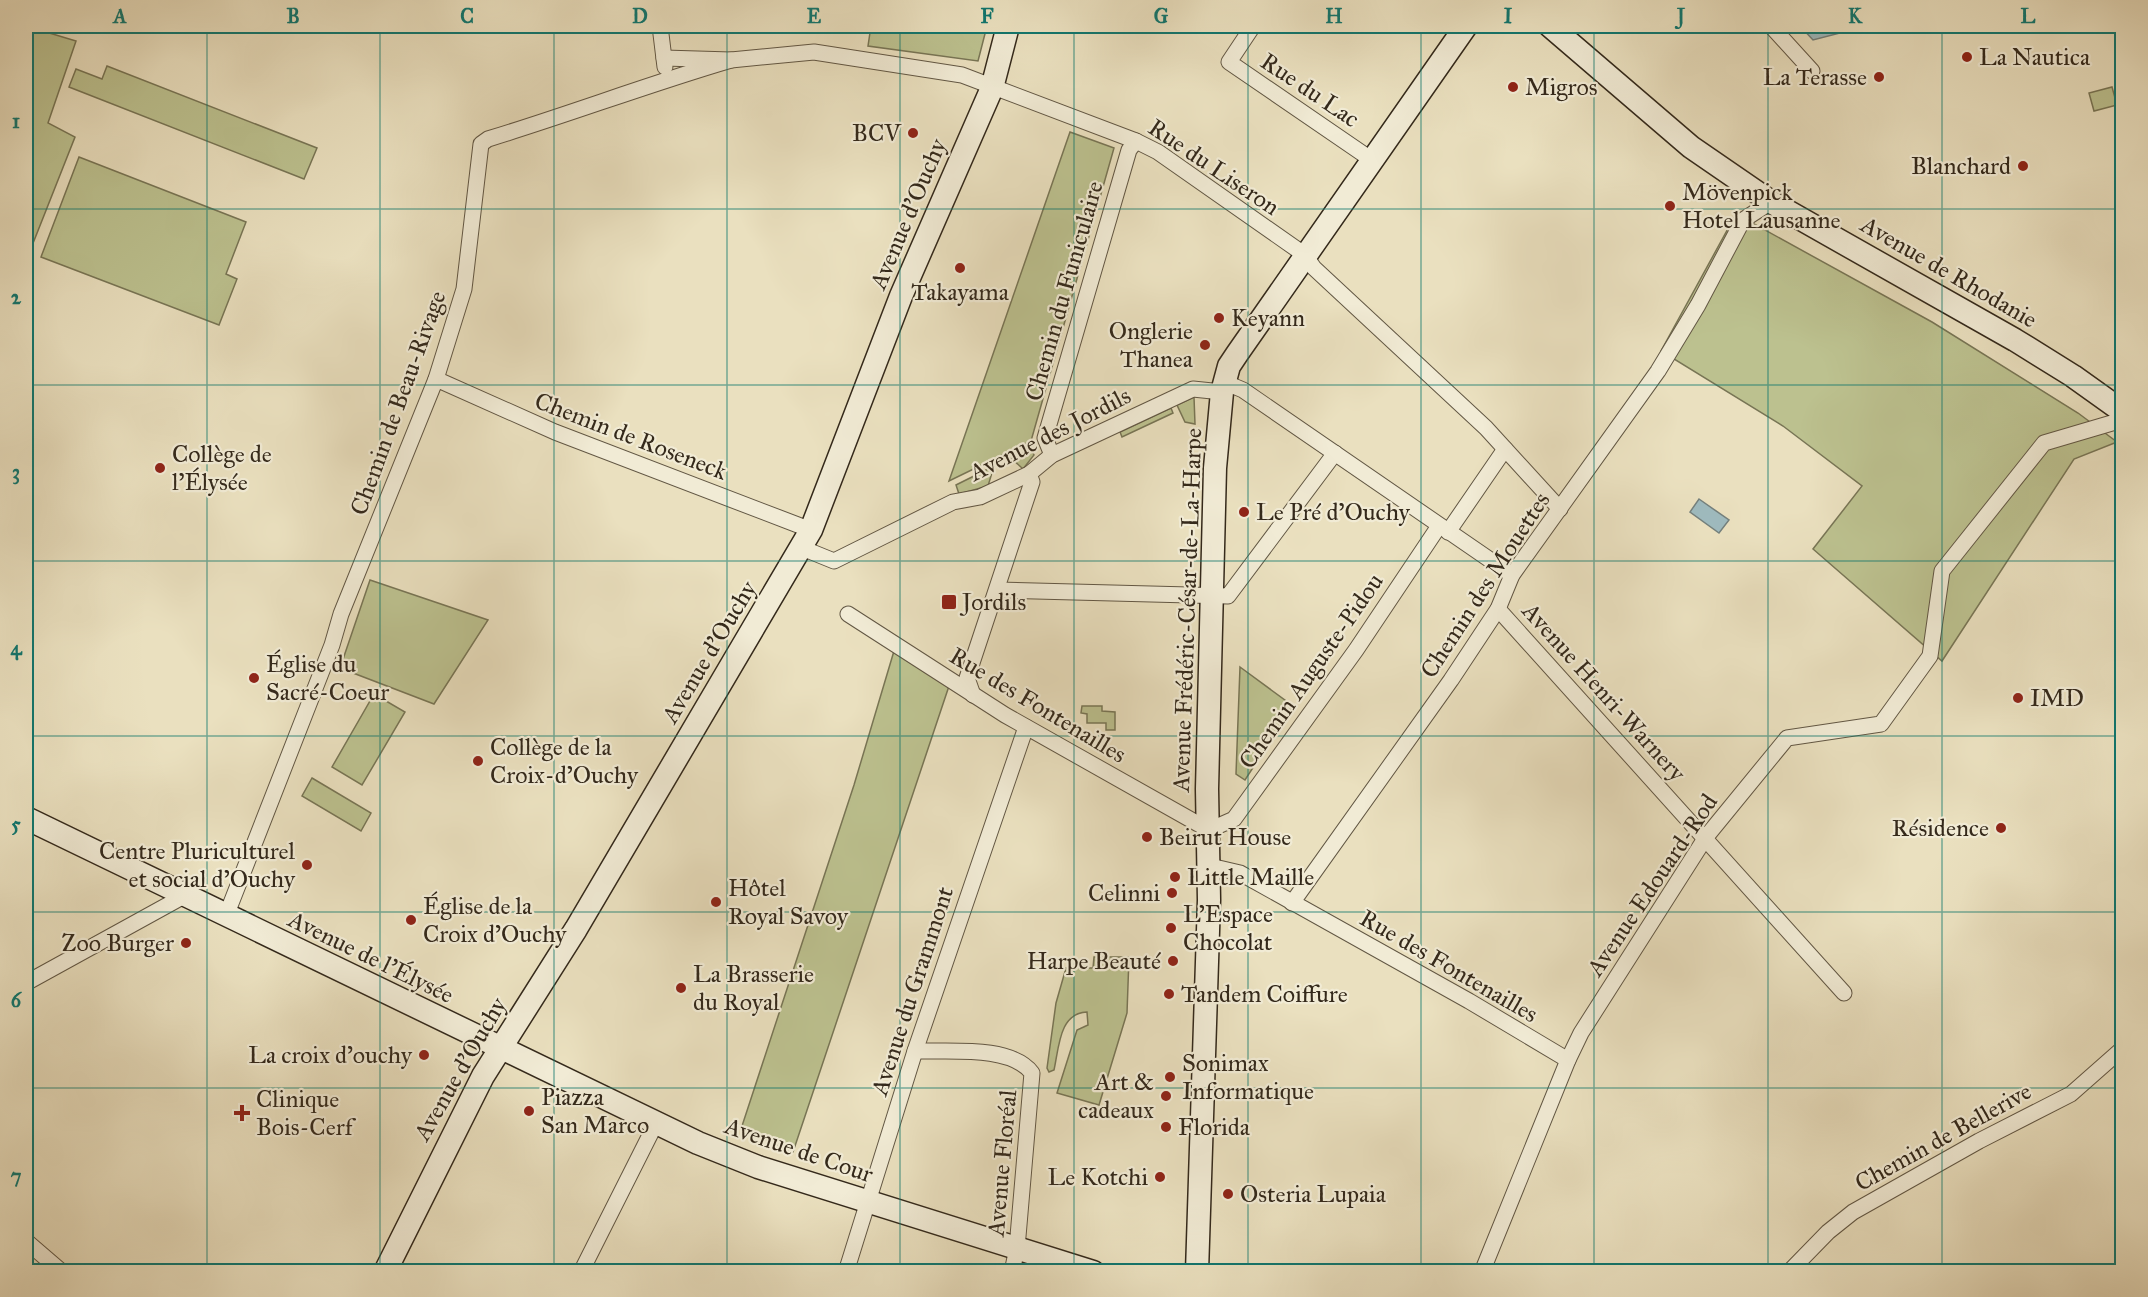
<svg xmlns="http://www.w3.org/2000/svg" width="2148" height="1297" font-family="'IM FELL Great Primer',serif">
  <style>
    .green { fill: #bcc18f; stroke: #787555; stroke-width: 1.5 }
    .water { fill: #9ebabe; stroke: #74807d; stroke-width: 1.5 }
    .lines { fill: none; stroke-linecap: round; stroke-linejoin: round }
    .street-casing { stroke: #625744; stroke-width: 17 }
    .secondary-casing { stroke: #34291b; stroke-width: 25 }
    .street { stroke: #f1ebd5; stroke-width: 15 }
    .secondary { stroke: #f1ebd5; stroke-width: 22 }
    .grid { fill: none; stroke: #0f766e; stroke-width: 1.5; stroke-opacity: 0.55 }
    .poi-dot { fill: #8f2418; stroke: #f1ebd5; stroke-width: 2 }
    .labels { text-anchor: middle; stroke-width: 4.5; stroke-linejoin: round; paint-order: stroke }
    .poi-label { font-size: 24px; fill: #34291b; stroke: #f1ebd5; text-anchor: start }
    .street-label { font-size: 24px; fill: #34291b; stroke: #f1ebd5 }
    .neatline { fill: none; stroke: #0f766e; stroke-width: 2 }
    .grid-label { font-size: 20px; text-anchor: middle; font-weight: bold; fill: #0f766e }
  </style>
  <rect width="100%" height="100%" fill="#eae0bf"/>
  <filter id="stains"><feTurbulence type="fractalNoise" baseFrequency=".00333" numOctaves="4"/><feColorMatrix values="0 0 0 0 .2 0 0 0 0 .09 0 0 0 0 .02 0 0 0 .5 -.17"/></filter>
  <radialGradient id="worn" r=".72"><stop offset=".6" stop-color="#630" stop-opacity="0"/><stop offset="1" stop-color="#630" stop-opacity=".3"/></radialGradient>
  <g class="green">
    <polygon points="26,26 76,41 48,123 75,137 26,261"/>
    <polygon points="871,26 987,26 978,61 868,46"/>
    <polygon points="107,66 317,148 304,179 69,87 76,69 102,79"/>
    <polygon points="2112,87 2117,105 2094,111 2089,93"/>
    <polygon points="1070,132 1114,148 1031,441 949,481"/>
    <polygon points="79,157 246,222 226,274 237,279 219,325 41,257"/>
    <polygon points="1736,214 1932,322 2078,413 2117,442 2074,459 1942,661 1813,549 1862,486 1783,426 1661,351"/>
    <polygon points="1194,397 1195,424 1185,422 1177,405"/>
    <polygon points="1171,408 1173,413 1122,437 1120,432"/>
    <polygon points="1031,449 1034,455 1023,469 1011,458"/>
    <polygon points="994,466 988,486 959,494 956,485"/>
    <polygon points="370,580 488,620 434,704 340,668"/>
    <polygon points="894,651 949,686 793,1152 741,1129 854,785"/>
    <polygon points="1240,667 1293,706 1245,780 1236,774"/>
    <polygon points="374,694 405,712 362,785 332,767"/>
    <polygon points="1082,706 1102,706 1102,711 1115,712 1115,730 1106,730 1106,723 1087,723 1087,714 1081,713"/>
    <polygon points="312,778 371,813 361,831 302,796"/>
    <path d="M 1094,957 L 1129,957 L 1127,1013 L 1099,1105 L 1057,1093 L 1077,1030 L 1088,1025 L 1087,1012 C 1059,1013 1059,1048 1054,1070 L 1049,1072 L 1047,1068 L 1056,1003 L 1066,968 L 1093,968 Z"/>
  </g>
  <g class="water">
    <polygon points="1800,26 1838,26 1840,33 1813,40"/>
    <polygon points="1699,499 1729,520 1719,533 1690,512"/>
  </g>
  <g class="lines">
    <g class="street-casing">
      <g id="street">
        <polyline points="660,26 665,67"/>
        <polyline points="1253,26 1229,62 1372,160"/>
        <polyline points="1771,26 1812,71"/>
        <polyline points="664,58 731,60 814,52 962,75 1136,141 1158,152 1305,255 1314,268 1486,428 1560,509"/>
        <polyline points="436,379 555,432 811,530"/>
        <polyline points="1224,382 1243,390 1512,575"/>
        <polyline points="1052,455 1045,438 1129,150 1136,141"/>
        <polyline points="1448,532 1505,449"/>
        <polyline points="802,548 834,561 953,502 980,497 1029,474 1052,455 1193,389 1222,392"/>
        <polyline points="997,590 1228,596 1335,453"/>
        <polyline points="1498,609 1844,993"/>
        <polyline points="848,614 1005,715 1209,830 1234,819 1356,650 1439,526"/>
        <polyline points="973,695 967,678 1032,482 1029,474"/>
        <polyline points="1210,866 1240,873 1469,1001 1568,1060"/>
        <polyline points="1292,903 1451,680 1498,609 1512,575 1658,371 1698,305 1743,220 1771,202"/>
        <path d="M 226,916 L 332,645 L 341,614 L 436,379 L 464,289 L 481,144 L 488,139 C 570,114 649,84 731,60"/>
        <polyline points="26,983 184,896"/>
        <path d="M 915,1051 C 949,1052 1011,1045 1032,1073 L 1017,1248 L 1012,1272"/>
        <polyline points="26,1241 62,1272"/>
        <polyline points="581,1272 655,1125"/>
        <polyline points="846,1272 915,1051 1026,727"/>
        <polyline points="1482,1272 1568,1060 1581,1033 1706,837 1787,738 1881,724 1930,656 1942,571 2044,443 2122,420"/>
        <polyline points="1789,1272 1828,1232 1853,1212 1979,1141 2071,1094 2122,1049"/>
      </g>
    </g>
    <g class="secondary-casing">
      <g id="secondary">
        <polyline points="1550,26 1691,147 1771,202 2015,340 2073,376 2122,411"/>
        <polyline points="26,818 698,1143 758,1167 1093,1272"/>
        <polyline points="385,1272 483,1076 576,929 811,530 901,296 992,88 1008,26"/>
        <polyline points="1197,1272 1209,900 1207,789 1215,468 1222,392 1229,366 1237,354 1466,26"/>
      </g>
    </g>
    <use href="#street" class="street"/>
    <use href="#secondary" class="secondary"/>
  </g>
  <path class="grid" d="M 207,26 L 207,1272M 380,26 L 380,1272M 554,26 L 554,1272M 727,26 L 727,1272M 900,26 L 900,1272M 1074,26 L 1074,1272M 1248,26 L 1248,1272M 1421,26 L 1421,1272M 1594,26 L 1594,1272M 1768,26 L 1768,1272M 1942,26 L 1942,1272M 26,209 L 2122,209M 26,385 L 2122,385M 26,561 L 2122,561M 26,736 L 2122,736M 26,912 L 2122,912M 26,1088 L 2122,1088"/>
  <g class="poi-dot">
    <circle cx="1967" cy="57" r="6"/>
    <circle cx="1879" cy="77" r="6"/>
    <circle cx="1513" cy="87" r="6"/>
    <circle cx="913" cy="133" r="6"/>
    <circle cx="2023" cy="166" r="6"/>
    <circle cx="1670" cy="206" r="6"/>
    <circle cx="960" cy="268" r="6"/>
    <circle cx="1219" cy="318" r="6"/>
    <circle cx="1205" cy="345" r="6"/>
    <circle cx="160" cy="468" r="6"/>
    <circle cx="1244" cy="512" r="6"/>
    <rect x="941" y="594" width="16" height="16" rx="3"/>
    <circle cx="254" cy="678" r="6"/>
    <circle cx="2018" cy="698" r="6"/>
    <circle cx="478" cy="761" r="6"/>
    <circle cx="2001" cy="828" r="6"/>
    <circle cx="1147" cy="837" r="6"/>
    <circle cx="307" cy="865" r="6"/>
    <circle cx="1175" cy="877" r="6"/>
    <circle cx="1172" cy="893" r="6"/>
    <circle cx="716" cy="902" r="6"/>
    <circle cx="411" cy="920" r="6"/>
    <circle cx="1171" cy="928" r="6"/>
    <circle cx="186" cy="943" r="6"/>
    <circle cx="1173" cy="961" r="6"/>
    <circle cx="681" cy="988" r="6"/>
    <circle cx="1169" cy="994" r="6"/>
    <circle cx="424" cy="1055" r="6"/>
    <circle cx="1170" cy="1077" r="6"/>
    <circle cx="1166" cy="1096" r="6"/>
    <circle cx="529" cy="1111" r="6"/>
    <path d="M239 1104h6v6h6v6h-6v6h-6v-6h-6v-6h6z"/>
    <circle cx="1166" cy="1127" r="6"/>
    <circle cx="1160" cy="1177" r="6"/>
    <circle cx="1228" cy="1194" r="6"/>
  </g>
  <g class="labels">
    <g class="poi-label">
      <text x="1979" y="65">La Nautica</text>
      <text x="1867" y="85" text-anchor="end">La Terasse</text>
      <text x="1525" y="95">Migros</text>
      <text x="901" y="141" text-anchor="end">BCV</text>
      <text x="2011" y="174" text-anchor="end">Blanchard</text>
      <text x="1682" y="200">Mövenpick<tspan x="1682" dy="28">Hotel Lausanne</tspan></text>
      <text x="960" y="300" text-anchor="middle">Takayama</text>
      <text x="1231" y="326">Keyann</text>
      <text x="1193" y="339" text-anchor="end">Onglerie<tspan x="1193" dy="28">Thanea</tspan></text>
      <text x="172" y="462">Collège de<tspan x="172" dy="28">l'Élysée</tspan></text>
      <text x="1256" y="520">Le Pré d'Ouchy</text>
      <text x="962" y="610">Jordils</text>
      <text x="266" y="672">Église du<tspan x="266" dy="28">Sacré-Coeur</tspan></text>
      <text x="2030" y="706">IMD</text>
      <text x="490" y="755">Collège de la<tspan x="490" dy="28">Croix-d'Ouchy</tspan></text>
      <text x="1989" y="836" text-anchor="end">Résidence</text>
      <text x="1159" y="845">Beirut House</text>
      <text x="295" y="859" text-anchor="end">Centre Pluriculturel<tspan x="295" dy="28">et social d'Ouchy</tspan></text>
      <text x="1187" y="885">Little Maille</text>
      <text x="728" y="896">Hôtel<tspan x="728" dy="28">Royal Savoy</tspan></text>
      <text x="1160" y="901" text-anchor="end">Celinni</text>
      <text x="423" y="914">Église de la<tspan x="423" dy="28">Croix d’Ouchy</tspan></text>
      <text x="1183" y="922">L'Espace<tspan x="1183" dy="28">Chocolat</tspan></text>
      <text x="174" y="951" text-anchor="end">Zoo Burger</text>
      <text x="1161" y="969" text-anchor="end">Harpe Beauté</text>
      <text x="693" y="982">La Brasserie<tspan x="693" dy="28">du Royal</tspan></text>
      <text x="1181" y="1002">Tandem Coiffure</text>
      <text x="412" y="1063" text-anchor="end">La croix d'ouchy</text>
      <text x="1182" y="1071">Sonimax<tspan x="1182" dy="28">Informatique</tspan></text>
      <text x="1154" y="1090" text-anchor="end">Art &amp;<tspan x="1154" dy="28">cadeaux</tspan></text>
      <text x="541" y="1105">Piazza<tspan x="541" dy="28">San Marco</tspan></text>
      <text x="256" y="1107">Clinique<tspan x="256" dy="28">Bois-Cerf</tspan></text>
      <text x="1178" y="1135">Florida</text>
      <text x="1148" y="1185" text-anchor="end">Le Kotchi</text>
      <text x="1240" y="1202">Osteria Lupaia</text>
    </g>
    <g class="street-label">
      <text transform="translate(1310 90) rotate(34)" y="8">Rue du Lac</text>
      <text transform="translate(1214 167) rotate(34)" y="8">Rue du Liseron</text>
      <text transform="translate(908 214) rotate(-67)" y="8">Avenue d'Ouchy</text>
      <text transform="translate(1949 272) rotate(30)" y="8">Avenue de Rhodanie</text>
      <text transform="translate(1064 291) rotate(-74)" y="8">Chemin du Funiculaire</text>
      <text transform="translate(398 403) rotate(-70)" y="8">Chemin de Beau-Rivage</text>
      <text transform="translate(1050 434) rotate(-27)" y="8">Avenue des Jordils</text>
      <text transform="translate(631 436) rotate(21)" y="8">Chemin de Roseneck</text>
      <text transform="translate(1485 585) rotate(-57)" y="8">Chemin des Mouettes</text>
      <text transform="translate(1187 610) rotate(-88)" y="8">Avenue Frédéric-César-de-La-Harpe</text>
      <text transform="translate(709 652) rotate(-59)" y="8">Avenue d'Ouchy</text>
      <text transform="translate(1311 671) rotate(-55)" y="8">Chemin Auguste-Pidou</text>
      <text transform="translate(1604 692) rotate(48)" y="8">Avenue Henri-Warnery</text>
      <text transform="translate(1038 705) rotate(31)" y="8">Rue des Fontenailles</text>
      <text transform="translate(1652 885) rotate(-56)" y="8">Avenue Edouard-Rod</text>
      <text transform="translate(371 957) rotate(26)" y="8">Avenue de l'Élysée</text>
      <text transform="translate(1449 966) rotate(30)" y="8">Rue des Fontenailles</text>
      <text transform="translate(912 991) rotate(-72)" y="8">Avenue du Grammont</text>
      <text transform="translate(460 1069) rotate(-60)" y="8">Avenue d'Ouchy</text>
      <text transform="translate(1943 1137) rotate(-29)" y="8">Chemin de Bellerive</text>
      <text transform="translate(799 1150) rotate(19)" y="8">Avenue de Cour</text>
      <text transform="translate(1002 1163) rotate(-85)" y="8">Avenue Floréal</text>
    </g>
  </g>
  <rect width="2148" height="1297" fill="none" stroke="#eae0bf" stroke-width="66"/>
  <rect x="33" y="33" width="2082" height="1231" class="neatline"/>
  <g class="grid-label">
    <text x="120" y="23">A</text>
    <text x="293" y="23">B</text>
    <text x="467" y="23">C</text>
    <text x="640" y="23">D</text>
    <text x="814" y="23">E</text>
    <text x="987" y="23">F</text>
    <text x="1161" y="23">G</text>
    <text x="1334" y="23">H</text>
    <text x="1508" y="23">I</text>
    <text x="1681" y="23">J</text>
    <text x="1855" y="23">K</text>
    <text x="2028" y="23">L</text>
    <text x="16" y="128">1</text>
    <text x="16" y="304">2</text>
    <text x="16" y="479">3</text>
    <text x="16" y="655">4</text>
    <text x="16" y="831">5</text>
    <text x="16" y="1007">6</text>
    <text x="16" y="1183">7</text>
  </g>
  <rect width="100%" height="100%" filter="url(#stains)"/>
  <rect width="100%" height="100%" fill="url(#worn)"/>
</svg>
